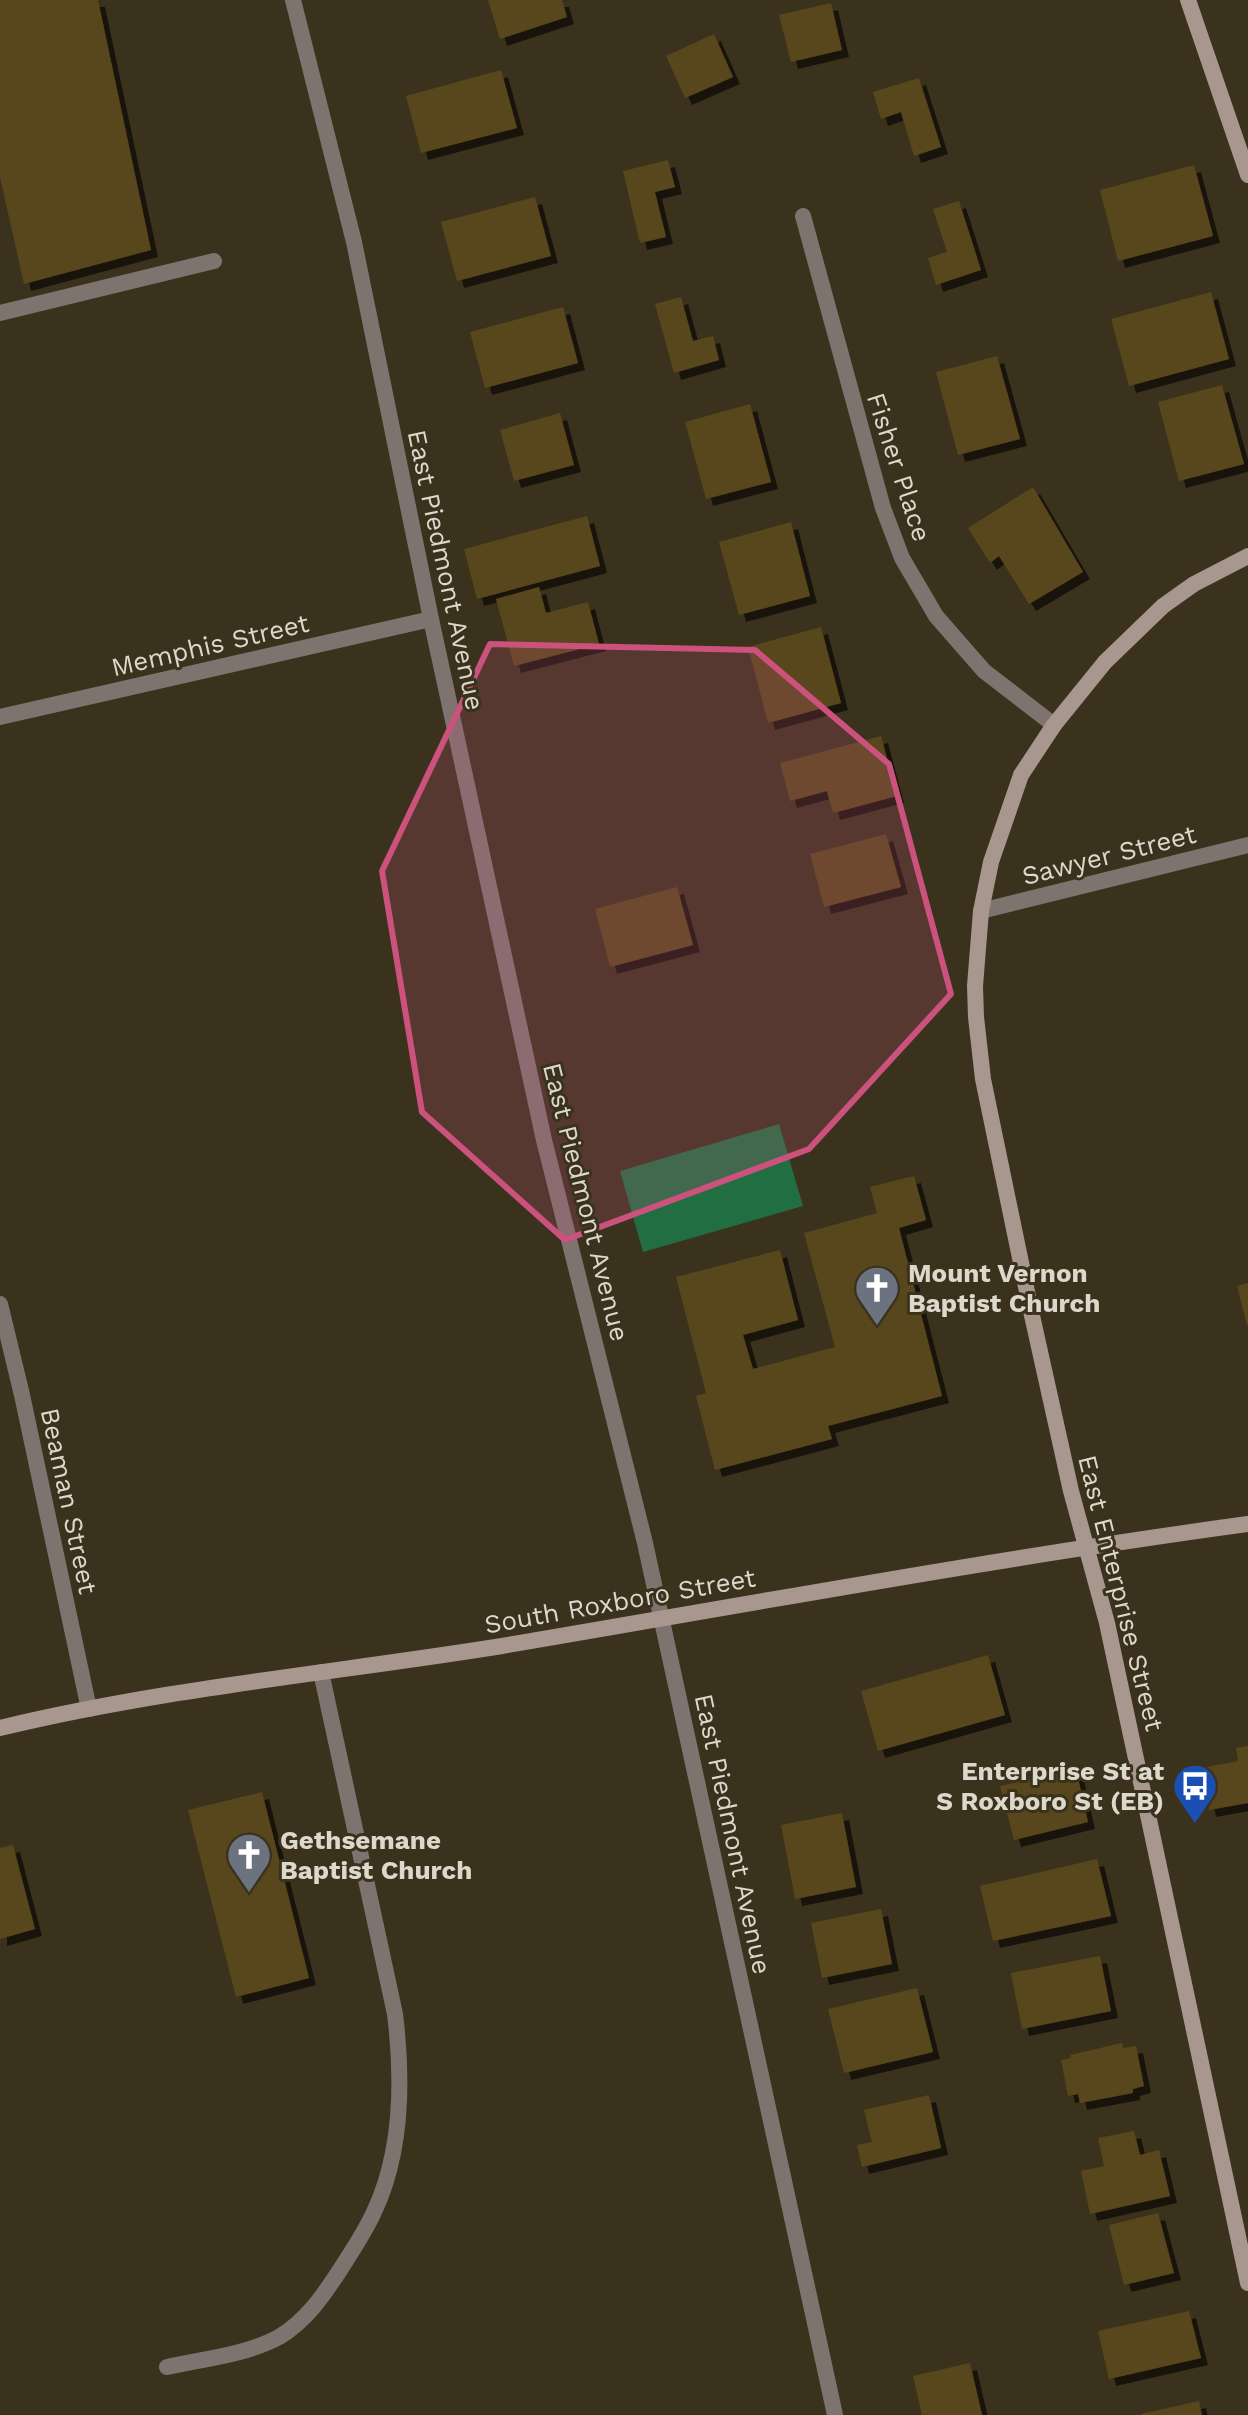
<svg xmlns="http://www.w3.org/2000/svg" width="1248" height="2415" font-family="'Work Sans',sans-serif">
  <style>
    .green { fill: #216e42 }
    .building { fill: #59461a; filter: url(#shadow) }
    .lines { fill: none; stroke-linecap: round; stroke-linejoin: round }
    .lane { stroke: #7e736e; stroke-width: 16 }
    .street { stroke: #7e736e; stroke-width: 16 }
    .secondary { stroke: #a8978e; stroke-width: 16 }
    .marked { fill: #ca527d; fill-opacity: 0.2; stroke: #ca527d; stroke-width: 6; stroke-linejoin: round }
    .labels { text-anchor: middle; stroke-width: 6; stroke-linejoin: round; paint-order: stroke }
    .street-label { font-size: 26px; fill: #ddd8cc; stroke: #3b321e }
    .poi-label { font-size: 26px; font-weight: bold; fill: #ddd8cc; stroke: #3b321e; text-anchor: start }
  </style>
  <defs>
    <filter id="shadow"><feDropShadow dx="7" dy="7" stdDeviation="0" flood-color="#0009"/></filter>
  </defs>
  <rect width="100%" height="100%" fill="#3b321e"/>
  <polygon class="green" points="779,1124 803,1206 643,1252 620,1171"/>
  <g class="building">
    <polygon points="0,0 98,0 151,250 24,284 0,177"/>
    <polygon points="488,0 562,0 567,17 500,39"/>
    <polygon points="831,3 842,50 791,62 779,15"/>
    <polygon points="714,34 733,77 685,98 666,56"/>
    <polygon points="501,70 517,128 421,153 406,96"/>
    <polygon points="919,78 941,147 914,156 901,112 881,119 873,92"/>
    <polygon points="668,160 675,187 655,192 666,237 640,243 623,171"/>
    <polygon points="1194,165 1213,236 1118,261 1100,190"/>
    <polygon points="535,197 551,256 457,281 441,222"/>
    <polygon points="959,201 981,270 936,285 928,258 947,252 933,209"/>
    <polygon points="1211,292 1229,359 1129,386 1111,319"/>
    <polygon points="681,297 693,341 713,336 719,360 674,373 655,304"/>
    <polygon points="563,307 578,363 485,388 470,332"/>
    <polygon points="997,356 1020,439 958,455 936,372"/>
    <polygon points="1222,385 1244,464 1179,481 1158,402"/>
    <polygon points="750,404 771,482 706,499 685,422"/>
    <polygon points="560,413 574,465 514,481 500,430"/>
    <polygon points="1033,487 1083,572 1029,604 999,556 990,563 968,528"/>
    <polygon points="587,516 600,566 477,599 464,549"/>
    <polygon points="791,522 810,596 739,615 719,542"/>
    <polygon points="539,587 546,613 588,602 599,644 514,666 496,599"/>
    <polygon points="821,627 841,703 768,723 748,647"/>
    <polygon points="881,736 897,796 833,813 827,791 790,801 780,763"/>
    <polygon points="886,834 901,887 824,907 810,854"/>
    <polygon points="677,887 693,945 610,967 595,909"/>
    <polygon points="914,1176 926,1220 899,1228 942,1396 828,1426 832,1439 715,1470 696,1396 706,1393 676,1277 780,1250 798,1320 743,1335 753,1369 835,1347 804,1233 877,1213 870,1187"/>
    <polygon points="1248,1283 1248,1325 1247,1325 1237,1286"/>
    <polygon points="988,1655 1005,1715 878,1751 861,1691"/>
    <polygon points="1248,1746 1248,1803 1209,1810 1201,1768 1238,1761 1236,1748"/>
    <polygon points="1076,1769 1088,1822 1014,1840 1000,1786"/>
    <polygon points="262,1792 309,1978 236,1997 188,1810"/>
    <polygon points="842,1813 856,1887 795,1899 781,1825"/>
    <polygon points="13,1845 35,1929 0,1939 0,1848"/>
    <polygon points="1097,1859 1111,1916 993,1941 980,1886"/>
    <polygon points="881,1909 892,1964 822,1978 811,1923"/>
    <polygon points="1100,1956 1111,2011 1022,2029 1011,1973"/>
    <polygon points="917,1988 933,2052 844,2073 828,2009"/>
    <polygon points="1122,2043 1123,2048 1136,2046 1144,2086 1133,2089 1133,2093 1080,2103 1078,2094 1068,2096 1061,2060 1071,2058 1070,2055"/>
    <polygon points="929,2095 941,2148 862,2167 857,2145 872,2142 864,2110"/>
    <polygon points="1134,2131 1140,2155 1159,2150 1170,2196 1090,2214 1081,2171 1104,2166 1098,2138"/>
    <polygon points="1158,2213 1174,2273 1124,2285 1109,2225"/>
    <polygon points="1189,2311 1201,2358 1109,2379 1098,2331"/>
    <polygon points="970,2363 982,2415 922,2415 913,2376"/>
    <polygon points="1199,2401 1202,2415 1141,2415 1141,2414"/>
  </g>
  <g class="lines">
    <polyline class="lane" points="0,313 214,261"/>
    <g class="street">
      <polyline points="293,0 354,242 431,619 544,1140 645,1543 835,2415"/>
      <polyline points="803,216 883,508 902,558 936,616 984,671 1054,725"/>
      <polyline points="0,717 431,619"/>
      <polyline points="981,911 1248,845"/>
      <polyline points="0,1304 22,1395 89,1709"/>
      <path d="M 167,2367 C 203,2359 246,2355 279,2337 C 306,2321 323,2296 340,2270 C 352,2251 365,2232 374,2212 C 403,2151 403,2079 395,2014 L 321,1672"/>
    </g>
    <g class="secondary">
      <polyline points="1188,0 1248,175"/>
      <polyline points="1248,556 1194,584 1163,606 1105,662 1054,725 1021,775 991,862 981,911 975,986 976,1017 983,1079 1031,1311 1071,1491 1107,1623 1248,2283"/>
      <path d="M 0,1728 C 165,1688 334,1673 502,1646 C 750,1604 998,1558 1248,1524"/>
    </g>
  </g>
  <path class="marked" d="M 490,644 L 755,650 L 889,764 L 951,994 L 809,1149 L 565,1240 L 422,1112 L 382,871 Z"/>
  <defs>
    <g id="church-pin" transform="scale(2.3)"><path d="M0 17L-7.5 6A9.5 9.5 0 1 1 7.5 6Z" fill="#6b7280" stroke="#3b321e"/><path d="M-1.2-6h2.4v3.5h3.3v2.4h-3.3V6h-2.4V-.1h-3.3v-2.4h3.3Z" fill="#fff"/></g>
    <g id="bus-pin" transform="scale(2.3)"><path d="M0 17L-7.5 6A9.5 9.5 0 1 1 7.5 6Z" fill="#1a4fb4" stroke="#3b321e"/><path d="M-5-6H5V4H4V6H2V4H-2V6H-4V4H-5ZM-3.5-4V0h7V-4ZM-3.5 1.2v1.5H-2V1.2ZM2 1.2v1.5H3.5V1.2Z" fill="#fff"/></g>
  </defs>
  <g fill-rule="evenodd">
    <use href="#church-pin" x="877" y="1288"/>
    <use href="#bus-pin" x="1195" y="1786"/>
    <use href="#church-pin" x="249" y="1855"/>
  </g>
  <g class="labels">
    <g class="street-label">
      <text transform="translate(899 467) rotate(72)" y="9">Fisher Place</text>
      <text transform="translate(446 570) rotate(78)" y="9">East Piedmont Avenue</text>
      <text transform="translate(210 645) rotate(-13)" y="9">Memphis Street</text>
      <text transform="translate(1109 855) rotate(-14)" y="9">Sawyer Street</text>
      <text transform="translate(586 1202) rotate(76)" y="9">East Piedmont Avenue</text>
      <text transform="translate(69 1501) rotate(78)" y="9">Beaman Street</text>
      <text transform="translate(1121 1593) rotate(76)" y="9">East Enterprise Street</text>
      <text transform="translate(620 1601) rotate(-10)" y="9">South Roxboro Street</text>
      <text transform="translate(733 1834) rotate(78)" y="9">East Piedmont Avenue</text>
    </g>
    <g class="poi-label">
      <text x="908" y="1282">Mount Vernon<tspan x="908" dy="30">Baptist Church</tspan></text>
      <text x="1164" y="1780" text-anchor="end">Enterprise St at<tspan x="1164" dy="30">S Roxboro St (EB)</tspan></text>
      <text x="280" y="1849">Gethsemane<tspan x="280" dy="30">Baptist Church</tspan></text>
    </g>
  </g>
</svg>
